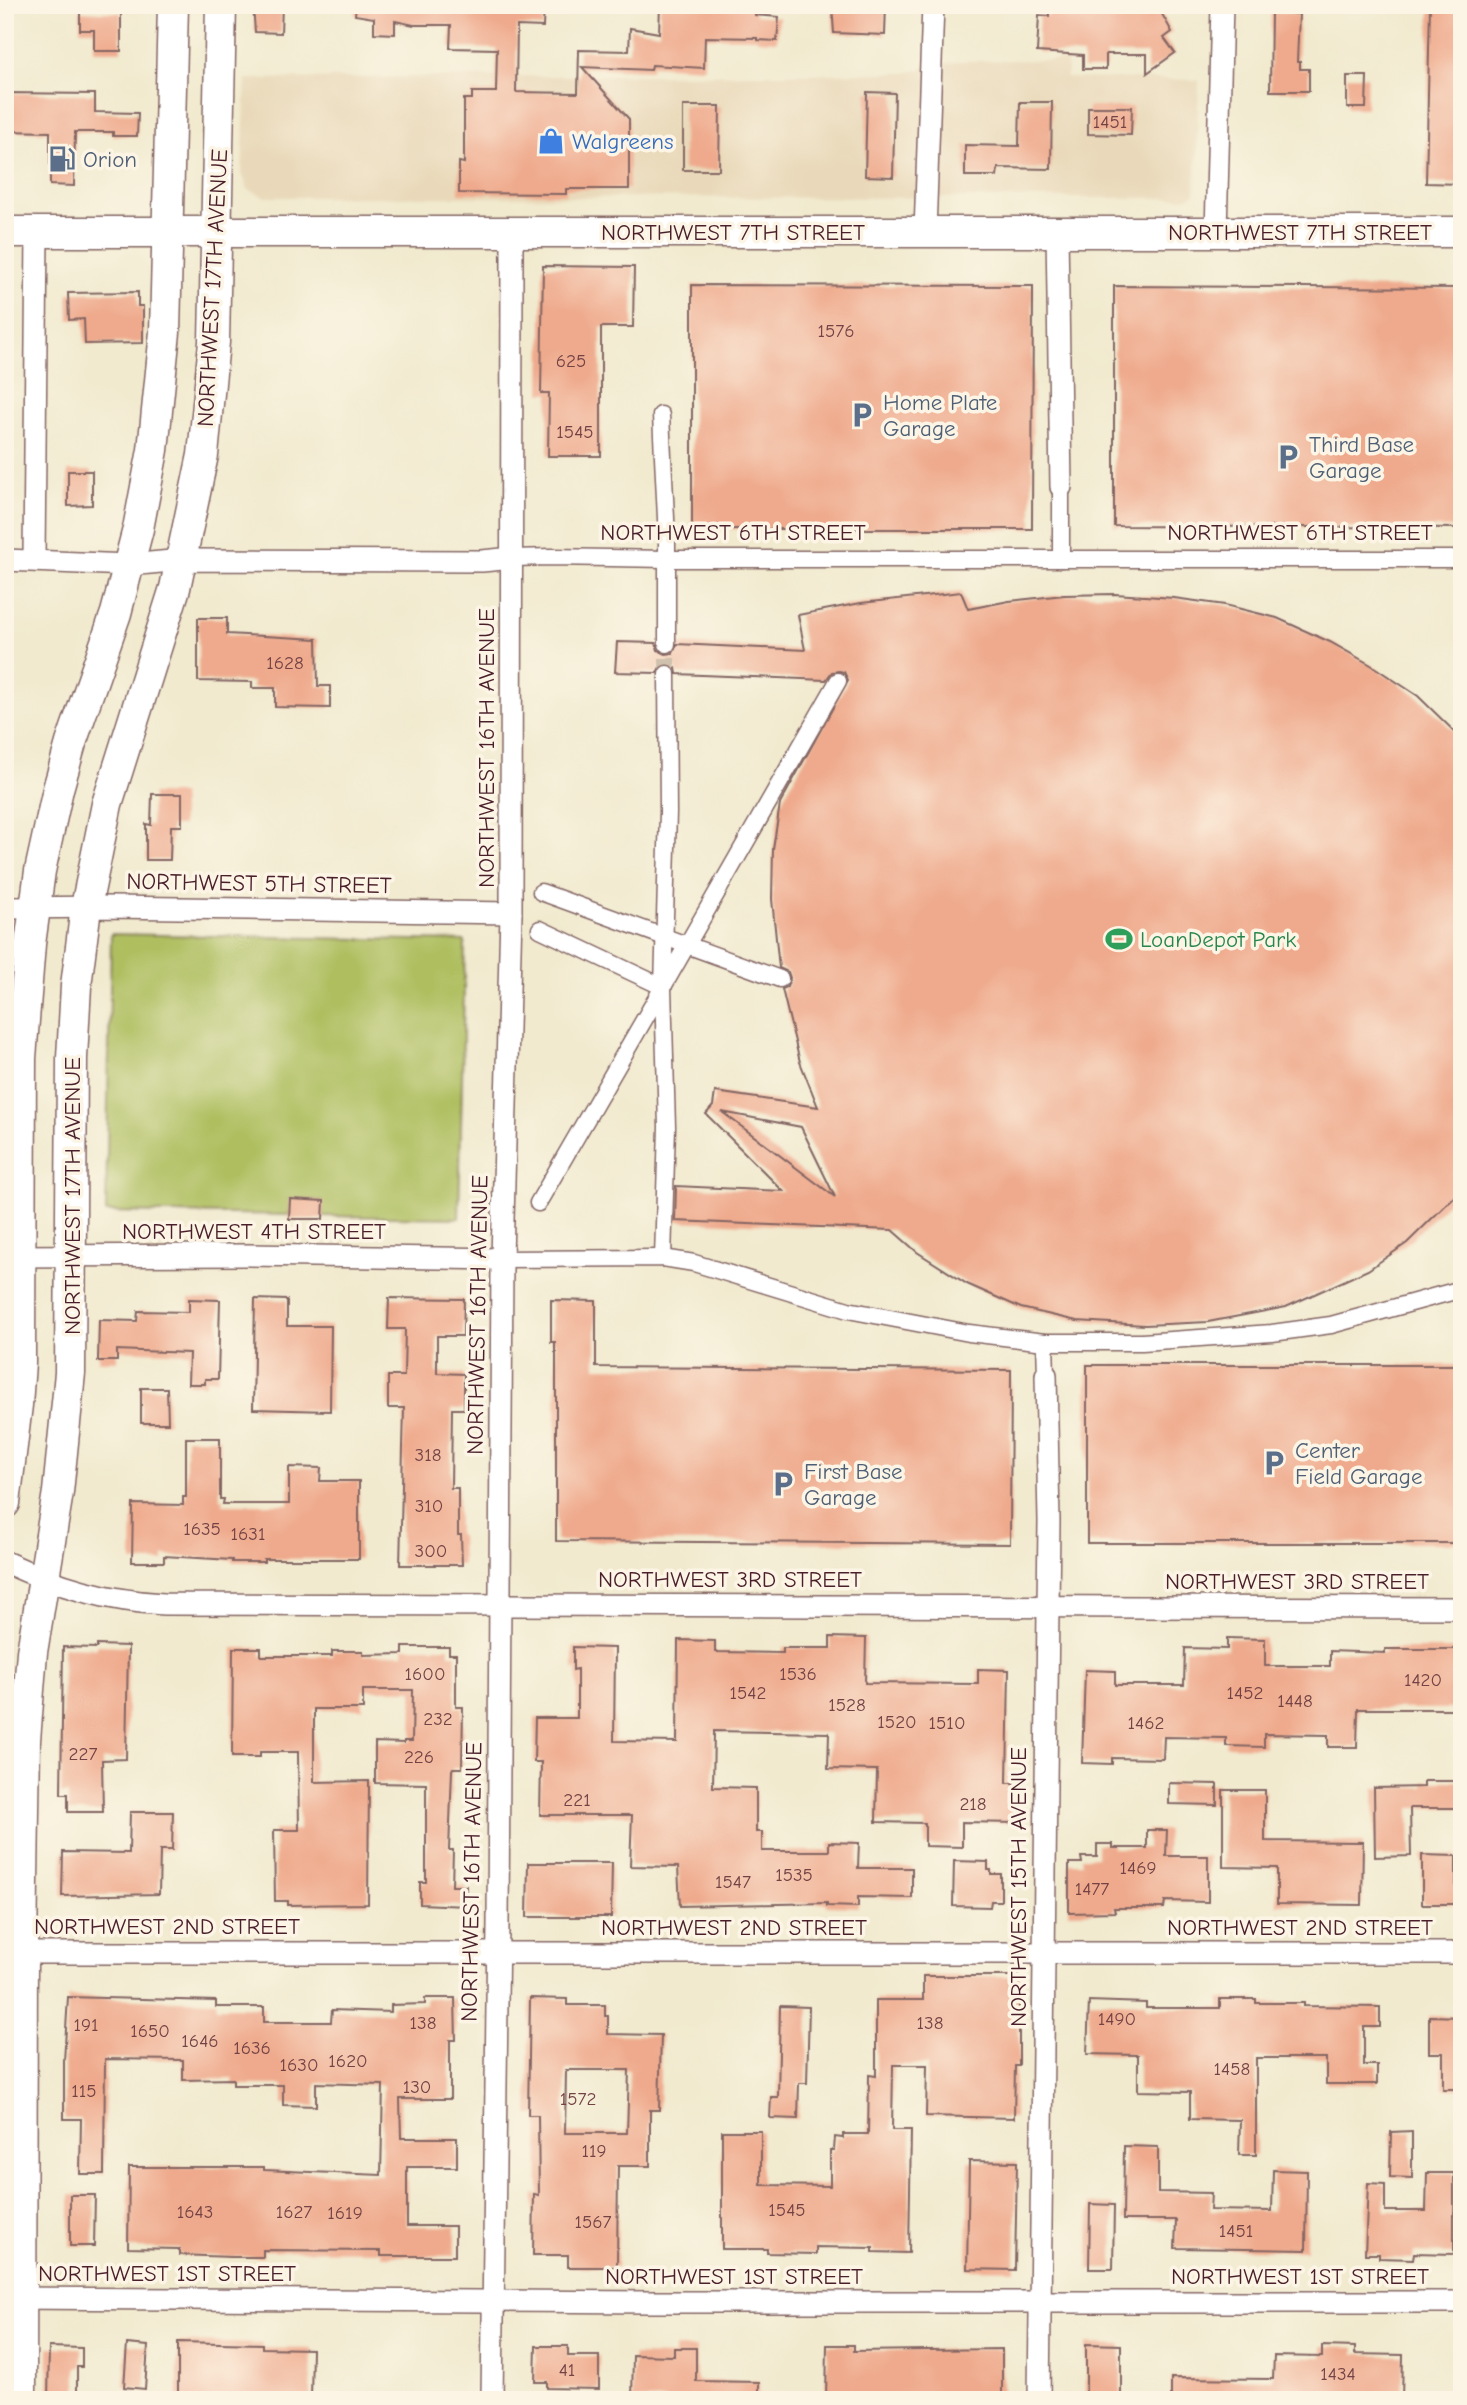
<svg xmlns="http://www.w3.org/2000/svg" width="1467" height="2405" font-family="'Comic Neue',sans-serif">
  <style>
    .built { fill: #e9d9ba }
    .green { fill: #afbf61; stroke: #7c6f46; stroke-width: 2 }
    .building { fill: #efaa8d; fill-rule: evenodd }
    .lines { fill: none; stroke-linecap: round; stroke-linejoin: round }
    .pedestrian-tunnel { stroke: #d0c1ae; stroke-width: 16; stroke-dasharray: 16 8; stroke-linecap: butt }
    .pedestrian-casing { stroke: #846664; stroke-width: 19 }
    .minor-casing { stroke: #846664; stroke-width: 24 }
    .secondary-casing { stroke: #846664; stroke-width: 33 }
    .pedestrian { stroke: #fff; stroke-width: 16 }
    .minor { stroke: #fff; stroke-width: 21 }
    .secondary { stroke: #fff; stroke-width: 30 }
    .labels { text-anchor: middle; stroke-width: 7; stroke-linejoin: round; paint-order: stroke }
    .number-label { font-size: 19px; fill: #734244 }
    .shop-label { font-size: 23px; fill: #366cbe; stroke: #fcf5e5; text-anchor: start }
    .service-label { font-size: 23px; fill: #4e5e75; stroke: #fcf5e5; text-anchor: start }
    .street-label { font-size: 23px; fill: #4a1f2b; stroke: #fcf5e5 }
    .leisure-label { font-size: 23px; fill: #27864d; stroke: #fcf5e5; text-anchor: start }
  </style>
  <rect width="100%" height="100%" fill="#fcf5e5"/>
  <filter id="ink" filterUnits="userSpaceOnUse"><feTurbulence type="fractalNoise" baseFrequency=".0143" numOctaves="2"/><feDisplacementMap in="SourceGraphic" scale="14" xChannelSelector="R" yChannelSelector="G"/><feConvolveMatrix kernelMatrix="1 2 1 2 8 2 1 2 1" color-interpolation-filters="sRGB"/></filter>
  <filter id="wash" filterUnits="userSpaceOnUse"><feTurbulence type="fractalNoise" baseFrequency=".00686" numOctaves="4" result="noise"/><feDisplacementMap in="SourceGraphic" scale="28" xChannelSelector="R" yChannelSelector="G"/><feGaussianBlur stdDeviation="1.57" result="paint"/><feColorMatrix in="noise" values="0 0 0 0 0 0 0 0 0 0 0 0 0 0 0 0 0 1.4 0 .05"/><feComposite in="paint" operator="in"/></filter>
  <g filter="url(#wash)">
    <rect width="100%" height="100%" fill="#f1eacf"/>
    <polygon class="built" points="1067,60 1067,78 1199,80 1195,193 1186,198 265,197 248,189 242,173 246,79 905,73 960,61"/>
    <polygon class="green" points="111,934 465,941 459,1218 323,1216 323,1201 290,1199 289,1215 106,1212"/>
    <g id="blocks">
      <g class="building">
        <polygon points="253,5 282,5 281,33 255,32"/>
        <polygon points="356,5 544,5 543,27 517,26 516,92 578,93 579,50 629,51 630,28 659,33 660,5 755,5 755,15 779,17 777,41 757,40 757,38 705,37 704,68 652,65 651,70 582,67 629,119 629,189 566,189 566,194 459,193 459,162 464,163 464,99 472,99 472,92 496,92 497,49 450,48 451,25 414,25 395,21 395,34 374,33 374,18 355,15"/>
        <polygon points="832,5 886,5 885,35 834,33"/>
        <polygon points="1059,5 1157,5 1172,32 1164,38 1175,53 1147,73 1147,54 1106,54 1106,69 1083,69 1083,55 1037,52 1039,15 1049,16 1049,9 1059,10"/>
        <polygon points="1430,5 1462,5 1462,184 1426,183"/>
        <polygon points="80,11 121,13 121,51 94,51 94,30 80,30"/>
        <polygon points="1271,12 1299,14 1297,62 1300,62 1300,69 1309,69 1309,91 1270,91"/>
        <polygon points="1347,76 1367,76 1366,108 1347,108"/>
        <polygon points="867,92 895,93 893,177 865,176"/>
        <polygon points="5,93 95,94 95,112 138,113 137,136 113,136 113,132 75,132 74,186 50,185 50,132 5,131"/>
        <polygon points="1020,102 1052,102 1051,169 998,168 997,176 965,176 965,145 1019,146"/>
        <polygon points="683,106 720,106 719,170 683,170"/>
        <polygon points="1088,107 1132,107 1131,135 1088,134"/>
        <polygon points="543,266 634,267 633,327 601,327 601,456 548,456 549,393 541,393"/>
        <polygon points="692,285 1033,286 1032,529 692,529"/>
        <polygon points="1114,286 1462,288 1462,528 1114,526"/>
        <polygon points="138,292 138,306 143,306 143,343 85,344 84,319 69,320 68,293"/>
        <polygon points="68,471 92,471 92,505 68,506"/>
        <path d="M 961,592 L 968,609 L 1009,601 L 1064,595 L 1115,594 L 1174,598 L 1225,605 L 1277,618 L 1330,642 L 1371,665 L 1418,696 L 1462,739 L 1462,1189 L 1407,1243 L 1368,1270 L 1286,1307 L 1208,1322 L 1145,1325 L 1077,1321 L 1021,1308 L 967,1284 L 917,1252 L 892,1230 L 675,1221 L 676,1186 L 783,1191 L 706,1114 L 713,1106 L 715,1092 L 818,1107 L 800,1062 L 782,989 L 787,987 L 790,978 L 788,972 L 779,968 L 772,899 L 773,849 L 780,804 L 848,680 L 844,672 L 839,671 L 832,672 L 826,680 L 677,674 L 676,668 L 668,664 L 661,665 L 657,673 L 615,672 L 617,642 L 656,643 L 658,650 L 666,654 L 673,653 L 677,644 L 805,650 L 798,615 L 861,603 ZM 722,1112 L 801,1127 L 835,1197 Z"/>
        <polygon points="198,618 227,618 227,634 317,639 318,686 330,686 330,708 275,707 275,688 252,688 252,682 198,681"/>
        <polygon points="152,794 182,794 182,826 171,826 170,860 146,860 146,824 151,825"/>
        <polygon points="290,1199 324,1201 323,1219 289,1219"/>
        <polygon points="389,1298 464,1299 463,1336 437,1336 437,1373 464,1374 464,1409 452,1409 451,1488 458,1488 458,1535 461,1535 462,1565 400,1565 404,1408 388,1408 388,1376 404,1376 405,1329 388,1329"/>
        <polygon points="189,1299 220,1300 218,1379 205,1379 205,1384 188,1384 189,1353 117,1350 117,1361 98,1361 99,1320 137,1321 138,1311 189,1312"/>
        <polygon points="255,1299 287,1300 287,1326 331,1326 330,1411 253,1409"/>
        <polygon points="551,1300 596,1301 596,1367 1011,1370 1010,1544 556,1541 556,1352 555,1352 555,1342 551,1342"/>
        <rect x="1087" y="1365" width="375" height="178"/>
        <polygon points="141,1388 167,1388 168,1423 141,1423"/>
        <polygon points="186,1438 220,1438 220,1499 224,1499 223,1504 289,1504 289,1467 321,1468 320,1481 359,1481 359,1559 264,1559 264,1562 232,1562 232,1560 164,1556 164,1562 132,1562 133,1504 183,1505 183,1497 186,1497"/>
        <polygon points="830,1637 866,1638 865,1683 978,1684 978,1669 1009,1670 1007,1783 1020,1783 1019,1823 962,1822 962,1847 925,1846 925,1823 876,1822 877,1770 828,1769 829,1733 714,1731 713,1787 756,1788 756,1832 762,1832 762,1851 829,1851 829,1842 859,1843 858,1868 912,1868 912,1898 858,1897 858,1907 827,1906 827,1903 680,1906 678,1867 630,1866 632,1815 540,1815 541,1762 534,1762 535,1718 577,1718 577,1669 573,1670 573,1647 615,1648 614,1741 677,1742 678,1640 715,1641 715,1652 783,1653 783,1648 830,1648"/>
        <polygon points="1227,1638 1265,1639 1265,1666 1330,1666 1330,1651 1385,1653 1385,1649 1462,1649 1462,1709 1358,1709 1357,1747 1328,1747 1328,1735 1264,1734 1264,1747 1226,1746 1226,1738 1164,1737 1163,1759 1112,1758 1112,1764 1082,1763 1085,1670 1115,1671 1115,1685 1184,1685 1185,1648 1227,1649"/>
        <polygon points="97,1645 128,1646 126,1759 102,1760 103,1812 68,1812 68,1794 61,1794 63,1647 97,1648"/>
        <polygon points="403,1647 449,1647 449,1654 456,1654 456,1707 463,1707 462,1768 453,1768 452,1770 449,1850 453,1850 452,1886 466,1886 466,1906 420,1904 420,1882 426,1882 426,1784 375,1783 375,1742 404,1743 404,1741 412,1741 413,1690 363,1690 363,1709 314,1709 314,1782 369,1781 368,1904 288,1905 288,1901 275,1901 274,1830 299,1830 298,1752 260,1752 260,1757 232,1757 233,1648 261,1648 261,1656 332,1656 332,1651 363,1651 363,1655 403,1654"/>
        <polygon points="1424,1781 1462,1781 1462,1808 1410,1808 1411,1856 1375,1857 1374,1788 1424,1787"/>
        <polygon points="1169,1783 1217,1784 1217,1805 1169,1804"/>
        <polygon points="1223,1790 1265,1790 1265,1841 1363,1842 1362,1905 1277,1904 1277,1868 1223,1867"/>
        <polygon points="130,1812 173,1812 172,1850 160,1850 159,1894 62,1896 63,1852 129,1853"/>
        <polygon points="1147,1830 1167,1830 1166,1856 1208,1856 1208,1902 1165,1901 1164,1908 1114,1908 1115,1912 1069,1913 1069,1863 1082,1863 1081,1857 1097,1857 1097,1844 1113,1844 1113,1848 1147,1848"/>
        <polygon points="1422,1855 1456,1856 1456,1904 1422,1904"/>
        <polygon points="954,1861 988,1862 988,1870 991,1870 991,1874 1001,1874 1001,1901 991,1901 990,1907 953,1906"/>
        <polygon points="528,1863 612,1863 611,1917 527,1917"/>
        <polygon points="923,1976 1019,1976 1019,2066 1015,2066 1014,2118 926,2116 927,2065 893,2065 892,2130 911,2130 909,2253 873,2252 873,2248 816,2247 816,2254 767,2253 767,2249 722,2249 722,2131 761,2131 761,2185 830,2186 830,2150 834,2150 835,2137 843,2138 843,2134 868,2134 869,2075 876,2076 876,2000 923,2000"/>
        <polygon points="68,1997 216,2001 216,2007 264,2007 264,2022 331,2022 332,2010 391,2012 391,2005 425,2004 425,1998 455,1998 456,2040 450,2040 450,2099 400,2099 401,2138 457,2138 457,2167 407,2167 407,2226 455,2226 455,2256 381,2256 381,2251 263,2250 263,2257 232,2257 179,2255 179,2249 128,2248 129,2167 264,2167 264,2170 381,2175 383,2085 316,2083 316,2106 283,2105 283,2085 233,2085 233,2079 183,2080 183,2060 105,2059 104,2174 80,2174 81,2119 64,2119 64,2061"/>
        <path d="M 530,1998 L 567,1999 L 567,2005 L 605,2005 L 605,2016 L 608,2016 L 608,2034 L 661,2035 L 659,2110 L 650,2110 L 650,2166 L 618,2166 L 617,2267 L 568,2267 L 568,2255 L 533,2255 L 534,2194 L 539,2195 L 538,2115 L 528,2115 ZM 566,2070 L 629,2070 L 627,2133 L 565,2133 Z"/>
        <polygon points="1220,1999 1256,1999 1256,2003 1304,2003 1304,2006 1380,2007 1380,2027 1364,2027 1364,2065 1377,2065 1377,2084 1326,2084 1326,2058 1256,2058 1256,2155 1239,2155 1240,2120 1190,2119 1190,2092 1138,2091 1138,2055 1087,2054 1089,2001 1146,2003 1146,2008 1220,2008"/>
        <polygon points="780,2006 809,2007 807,2083 799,2083 798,2119 770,2118 771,2097 778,2097"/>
        <polygon points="1429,2016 1462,2017 1462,2089 1443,2089 1443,2053 1429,2053"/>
        <polygon points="1412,2131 1412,2178 1390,2177 1391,2132"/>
        <polygon points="1124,2146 1158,2147 1158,2192 1211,2193 1210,2210 1272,2211 1273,2170 1307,2171 1306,2250 1175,2248 1176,2220 1123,2220"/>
        <polygon points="969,2161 1017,2162 1015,2270 967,2269"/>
        <polygon points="1427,2173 1454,2173 1454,2254 1414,2253 1413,2259 1379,2258 1379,2254 1365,2254 1368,2183 1385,2184 1385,2211 1426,2211"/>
        <polygon points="70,2195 95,2195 94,2246 70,2246"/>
        <polygon points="1090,2204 1114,2205 1113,2269 1089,2269"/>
        <polygon points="178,2342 262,2344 262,2348 312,2349 311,2400 178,2400"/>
        <polygon points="127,2344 148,2346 145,2389 124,2387"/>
        <polygon points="1086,2344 1121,2345 1121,2400 1086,2400"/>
        <polygon points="827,2345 854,2345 854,2351 1002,2349 1002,2397 826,2400"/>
        <polygon points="536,2346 568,2346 568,2356 599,2356 599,2389 547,2388 547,2382 535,2382"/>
        <polygon points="1322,2346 1355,2347 1355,2354 1403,2355 1402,2400 1171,2400 1171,2378 1273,2379 1274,2356 1322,2357"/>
        <polygon points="49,2347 82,2348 82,2367 77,2367 77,2400 48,2400"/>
        <polygon points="674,2348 696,2348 696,2381 759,2382 759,2400 632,2400 633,2355 674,2356"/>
      </g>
    </g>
  </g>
  <g filter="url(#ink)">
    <use href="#blocks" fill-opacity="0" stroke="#846664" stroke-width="2"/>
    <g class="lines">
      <polyline class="pedestrian-tunnel" points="667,674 667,644"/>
      <g class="pedestrian-casing">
        <g id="pedestrian">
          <polyline points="661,415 667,539 667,644"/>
          <polyline points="1061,487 1061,559"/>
          <polyline points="513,558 551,557 667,559 1462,559"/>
          <polyline points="541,892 780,979"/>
          <polyline points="664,985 838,681"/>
          <polyline points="538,1203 663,987 540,929"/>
          <polyline points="663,1258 667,1127 663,987 668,812 667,674"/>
          <polyline points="502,1259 663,1258 694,1263 848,1310 969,1333 1045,1342 1142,1342 1272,1333 1331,1325 1462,1289"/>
          <polyline points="1045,1342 1046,1375"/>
        </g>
      </g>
      <g class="minor-casing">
        <g id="minor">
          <polyline points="925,232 933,5"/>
          <polyline points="1057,232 1061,487"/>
          <polyline points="1216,232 1222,5"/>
          <polyline points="34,559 37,232"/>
          <polyline points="5,560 129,565 182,560 482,561 513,558"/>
          <polyline points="5,908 111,907 511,913"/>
          <polyline points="5,1256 249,1255 502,1259"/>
          <path d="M 5,1562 C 57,1586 107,1601 164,1604 L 1462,1608"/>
          <polyline points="5,1953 1462,1953"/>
          <polyline points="5,2298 651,2302 1462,2302"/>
          <polyline points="492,2400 498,1925 502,1259 511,913 512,231"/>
          <polyline points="1039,2400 1049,1521 1046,1375"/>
        </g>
      </g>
      <g class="secondary-casing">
        <g id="secondary">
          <polyline points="5,232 1462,232"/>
          <polyline points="5,1503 17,1405 20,1363 21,1058 30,944 40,871 58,789 71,743 116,613 138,529 153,450 165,332 173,5"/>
          <polyline points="21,2400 22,1952 25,1740 32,1652 58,1492 70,1373 72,1058 76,986 86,907 107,804 175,588 203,455 214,342 221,5"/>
        </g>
      </g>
      <use href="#pedestrian" class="pedestrian"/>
      <use href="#minor" class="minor"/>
      <use href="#secondary" class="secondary"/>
    </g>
  </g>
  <defs>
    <g id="shop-bare" transform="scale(2.1)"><path d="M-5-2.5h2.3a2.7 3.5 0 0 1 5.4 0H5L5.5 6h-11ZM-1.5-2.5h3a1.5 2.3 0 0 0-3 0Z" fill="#3f7fe0" stroke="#fcf5e5" stroke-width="2.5" paint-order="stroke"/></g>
    <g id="fuel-bare" transform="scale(2.1)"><path d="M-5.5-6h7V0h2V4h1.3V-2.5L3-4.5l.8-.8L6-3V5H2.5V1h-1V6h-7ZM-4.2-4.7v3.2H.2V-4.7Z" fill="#5c6f8a" stroke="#fcf5e5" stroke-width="2.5" paint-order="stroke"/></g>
    <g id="parking-bare" transform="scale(2.1)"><path d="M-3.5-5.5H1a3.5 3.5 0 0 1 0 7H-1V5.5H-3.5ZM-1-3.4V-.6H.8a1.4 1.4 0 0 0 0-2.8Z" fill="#5c6f8a" stroke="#fcf5e5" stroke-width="2.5" paint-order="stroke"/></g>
    <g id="stadium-bare" transform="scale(2.1)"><path d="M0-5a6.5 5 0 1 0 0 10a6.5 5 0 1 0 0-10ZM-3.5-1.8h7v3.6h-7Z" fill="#2e9e5b" stroke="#fcf5e5" stroke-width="2.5" paint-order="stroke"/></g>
  </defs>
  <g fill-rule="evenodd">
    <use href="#shop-bare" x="551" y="141"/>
    <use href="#fuel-bare" x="62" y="159"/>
    <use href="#parking-bare" x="862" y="415"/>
    <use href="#parking-bare" x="1288" y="457"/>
    <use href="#stadium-bare" x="1119" y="939"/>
    <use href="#parking-bare" x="1274" y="1463"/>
    <use href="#parking-bare" x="783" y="1484"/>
  </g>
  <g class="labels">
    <g class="number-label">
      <text x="1110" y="128">1451</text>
      <text x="836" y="337">1576</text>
      <text x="571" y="367">625</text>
      <text x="575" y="438">1545</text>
      <text x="285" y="669">1628</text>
      <text x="428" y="1461">318</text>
      <text x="429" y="1512">310</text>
      <text x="202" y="1535">1635</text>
      <text x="248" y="1540">1631</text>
      <text x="431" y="1557">300</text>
      <text x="425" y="1680">1600</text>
      <text x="798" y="1680">1536</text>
      <text x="1423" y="1686">1420</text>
      <text x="748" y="1699">1542</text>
      <text x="1245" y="1699">1452</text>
      <text x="1295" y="1707">1448</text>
      <text x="847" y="1711">1528</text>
      <text x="438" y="1725">232</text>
      <text x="897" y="1728">1520</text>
      <text x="947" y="1729">1510</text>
      <text x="1146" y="1729">1462</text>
      <text x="83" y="1760">227</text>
      <text x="419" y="1763">226</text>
      <text x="577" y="1806">221</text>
      <text x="973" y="1810">218</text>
      <text x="1138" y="1874">1469</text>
      <text x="794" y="1881">1535</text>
      <text x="733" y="1888">1547</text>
      <text x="1092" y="1895">1477</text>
      <text x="1117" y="2025">1490</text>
      <text x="423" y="2029">138</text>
      <text x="930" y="2029">138</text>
      <text x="86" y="2031">191</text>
      <text x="150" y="2037">1650</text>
      <text x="200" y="2047">1646</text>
      <text x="252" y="2054">1636</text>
      <text x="348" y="2067">1620</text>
      <text x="299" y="2071">1630</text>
      <text x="1232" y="2075">1458</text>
      <text x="417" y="2093">130</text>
      <text x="84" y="2097">115</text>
      <text x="578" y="2105">1572</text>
      <text x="594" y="2157">119</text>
      <text x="787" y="2216">1545</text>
      <text x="195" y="2218">1643</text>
      <text x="294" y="2218">1627</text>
      <text x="345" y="2219">1619</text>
      <text x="593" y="2228">1567</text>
      <text x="1236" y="2237">1451</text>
      <text x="567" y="2376">41</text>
      <text x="1338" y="2380">1434</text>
    </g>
    <g class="shop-label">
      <text x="572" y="149">Walgreens</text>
    </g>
    <g class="service-label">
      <text x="83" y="167">Orion</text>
      <text x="883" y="410">Home Plate<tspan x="883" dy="26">Garage</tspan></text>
      <text x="1309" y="452">Third Base<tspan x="1309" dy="26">Garage</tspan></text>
      <text x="1295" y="1458">Center<tspan x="1295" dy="26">Field Garage</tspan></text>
      <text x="804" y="1479">First Base<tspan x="804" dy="26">Garage</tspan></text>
    </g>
    <g class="street-label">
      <text x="733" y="240">NORTHWEST 7TH STREET</text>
      <text x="1300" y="240">NORTHWEST 7TH STREET</text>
      <text transform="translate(212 288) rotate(-87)" y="8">NORTHWEST 17TH AVENUE</text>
      <text x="733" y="540">NORTHWEST 6TH STREET</text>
      <text x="1300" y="540">NORTHWEST 6TH STREET</text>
      <text transform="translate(486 748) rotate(-90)" y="8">NORTHWEST 16TH AVENUE</text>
      <text transform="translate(259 883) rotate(1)" y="8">NORTHWEST 5TH STREET</text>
      <text transform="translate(72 1196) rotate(-90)" y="8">NORTHWEST 17TH AVENUE</text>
      <text x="254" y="1239">NORTHWEST 4TH STREET</text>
      <text transform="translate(477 1315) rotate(-89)" y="8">NORTHWEST 16TH AVENUE</text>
      <text x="730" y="1587">NORTHWEST 3RD STREET</text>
      <text x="1297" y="1589">NORTHWEST 3RD STREET</text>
      <text transform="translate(471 1882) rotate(-89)" y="8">NORTHWEST 16TH AVENUE</text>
      <text transform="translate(1018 1887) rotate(-90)" y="8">NORTHWEST 15TH AVENUE</text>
      <text x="167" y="1934">NORTHWEST 2ND STREET</text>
      <text x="734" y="1935">NORTHWEST 2ND STREET</text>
      <text x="1300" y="1935">NORTHWEST 2ND STREET</text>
      <text x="167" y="2281">NORTHWEST 1ST STREET</text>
      <text x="734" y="2284">NORTHWEST 1ST STREET</text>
      <text x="1300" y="2284">NORTHWEST 1ST STREET</text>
    </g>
    <g class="leisure-label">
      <text x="1140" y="947">LoanDepot Park</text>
    </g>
  </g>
  <rect width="1467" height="2405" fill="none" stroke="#fcf5e5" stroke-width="28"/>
</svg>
